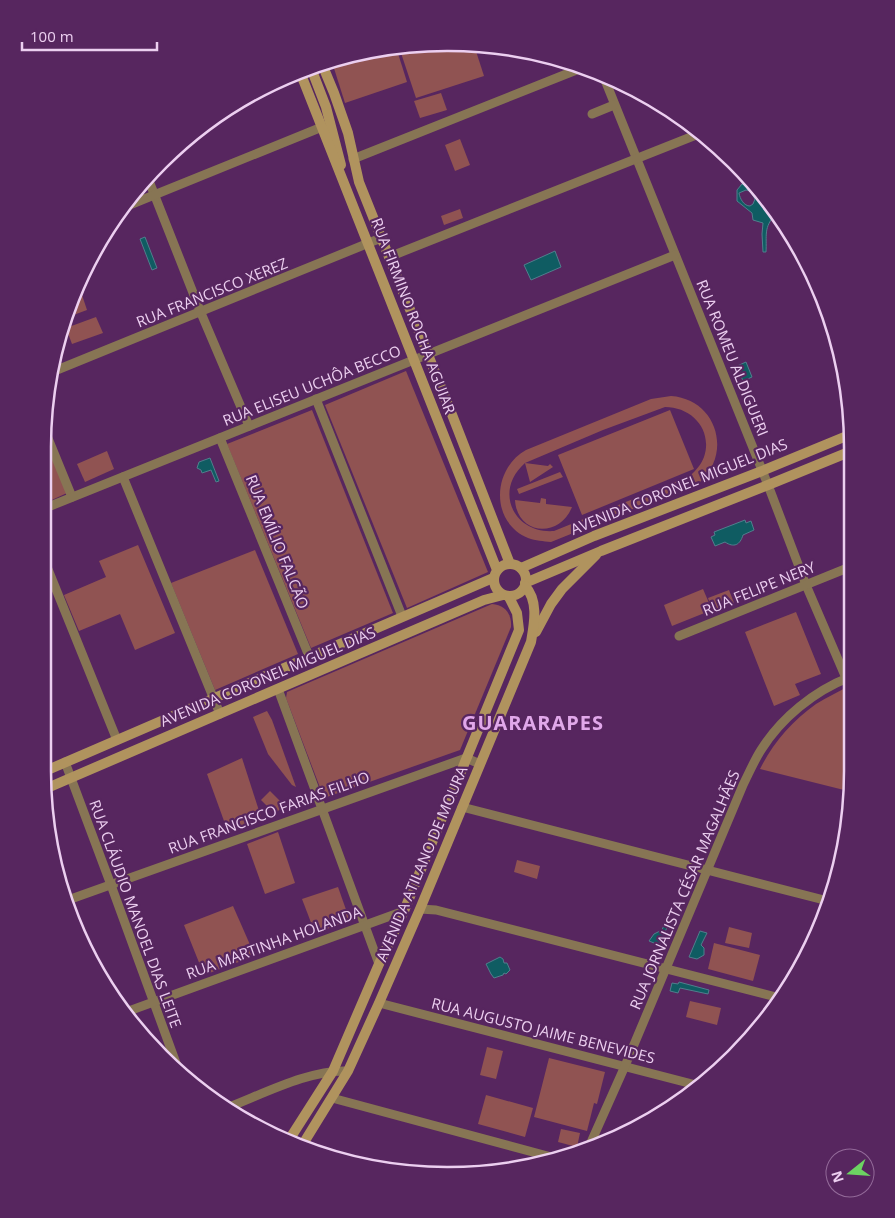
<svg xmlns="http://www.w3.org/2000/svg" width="895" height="1218" font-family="'Open Sans',sans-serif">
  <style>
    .green { fill: #905352; fill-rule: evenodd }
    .water { fill: #0f5c62; stroke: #517e8d; fill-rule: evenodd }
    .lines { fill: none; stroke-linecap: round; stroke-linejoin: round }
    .street { stroke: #877554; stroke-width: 9 }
    .secondary { stroke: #b0935e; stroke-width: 10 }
    .labels { text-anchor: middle; stroke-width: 4.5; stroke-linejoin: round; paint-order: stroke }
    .street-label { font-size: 15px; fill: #eccff0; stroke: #57265f }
    .district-label { font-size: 20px; font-weight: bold; letter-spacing: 1px; fill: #e1a8ea; stroke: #57265f }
    .rim { fill: none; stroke: #eccff0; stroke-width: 2.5 }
  </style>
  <rect width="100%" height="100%" fill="#57265f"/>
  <g class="green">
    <polygon points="421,43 474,45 484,76 416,98 399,47"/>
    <polygon points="396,47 407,82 345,103 332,62 359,54"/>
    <polygon points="441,93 447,110 420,118 414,101"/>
    <polygon points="460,139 470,165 455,171 445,145"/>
    <polygon points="460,209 463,218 444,225 441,216"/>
    <polygon points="82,295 87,310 68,317 77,297"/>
    <polygon points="96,317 103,333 72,344 66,328"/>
    <polygon points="406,371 488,572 407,608 325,405"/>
    <path d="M 671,396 C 716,399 733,452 700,482 L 551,542 C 543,541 536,541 528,538 C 490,522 492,469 526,450 L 651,399 ZM 665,407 C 692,407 713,430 704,457 C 701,465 696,470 690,476 L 554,531 C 514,534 493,491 525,463 L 530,482 L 553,467 L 550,464 L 548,466 L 525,463 L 603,430 Z"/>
    <polygon points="312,410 393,613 311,648 227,444"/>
    <polygon points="670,410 694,469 582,515 558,455"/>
    <polygon points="44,435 67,493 43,504 43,447"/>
    <polygon points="107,451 114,469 85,482 77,464"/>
    <polygon points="560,472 563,477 519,494 517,489"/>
    <path d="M 541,498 L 546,499 L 546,504 L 572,507 C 559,539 517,535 515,500 L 540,503 Z"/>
    <polygon points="138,545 175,633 135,650 120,614 79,631 64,595 106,577 99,561"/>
    <polygon points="255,550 298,654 215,690 171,583"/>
    <polygon points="703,589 712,610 672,626 664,605"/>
    <polygon points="729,590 734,603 713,611 708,598"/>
    <path d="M 492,604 C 505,605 512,614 511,627 L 460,750 L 324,798 L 286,698 L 287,692 Z"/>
    <polygon points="796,612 821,674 795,684 800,695 774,706 745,632"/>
    <path d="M 851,685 L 852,792 L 760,769 C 773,743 792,721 816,704 C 827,697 840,691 851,685 Z"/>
    <polygon points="267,711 272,720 296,787 292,785 268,754 253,717"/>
    <polygon points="242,758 262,820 228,832 207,774"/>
    <polygon points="270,791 284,805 275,814 261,800"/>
    <polygon points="278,832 295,883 265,894 247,844"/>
    <polygon points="517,860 540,866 537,879 514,872"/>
    <polygon points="338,887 350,921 315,933 302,899"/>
    <polygon points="233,906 255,956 204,975 184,925"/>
    <polygon points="729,927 752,933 749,948 725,943"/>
    <polygon points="714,943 760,955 753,981 708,969"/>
    <polygon points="690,1001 721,1008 717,1025 686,1017"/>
    <polygon points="487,1047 503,1051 496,1079 480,1075"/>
    <polygon points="549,1058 605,1072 597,1104 594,1103 587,1131 534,1117"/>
    <polygon points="486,1095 533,1108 525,1137 478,1124"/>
    <polygon points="561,1129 580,1133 577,1147 558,1142"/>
  </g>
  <g class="water">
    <path d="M 742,184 C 760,186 768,200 776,214 C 763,227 767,236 766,252 L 763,252 L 762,234 L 763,223 L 753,220 L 752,213 L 737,201 L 737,190 ZM 746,190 L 750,191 L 755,199 L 753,204 L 750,206 C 744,206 740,199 739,193 Z"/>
    <polygon points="145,237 157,268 152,270 140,239"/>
    <polygon points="555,251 561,267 531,280 524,265"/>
    <polygon points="746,362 752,377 743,381 737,366"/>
    <polygon points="210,458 219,481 216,482 211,470 202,473 201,470 197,468 199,462"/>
    <path d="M 745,520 L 746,523 L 751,521 L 754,530 L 743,535 C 740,545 734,548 725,542 L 715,546 L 711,537 L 715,535 L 714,532 Z"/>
    <polygon points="666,920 670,921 659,945 649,941 654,934 662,930"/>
    <polygon points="700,931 707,933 701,945 704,948 704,955 697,959 689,957"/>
    <polygon points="500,957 503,959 504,963 507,963 510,970 506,974 504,973 503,975 494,978 491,974 486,964"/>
    <polygon points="679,982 709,990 708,994 680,988 678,993 670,991 672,983 678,984"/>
  </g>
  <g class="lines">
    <g class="street">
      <polyline points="603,75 768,485 806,585 846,678"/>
      <polyline points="592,114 614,105"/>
      <polyline points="353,159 584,67"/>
      <polyline points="149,181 201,313 249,426"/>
      <polyline points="127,206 322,127"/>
      <polyline points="389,257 701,133"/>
      <polyline points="52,372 381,238"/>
      <polyline points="316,399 402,616"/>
      <polyline points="45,431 72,497"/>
      <polyline points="220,438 309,656"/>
      <polyline points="123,477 220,714"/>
      <polyline points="43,509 675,255"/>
      <polyline points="43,557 117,740"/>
      <polyline points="679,636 850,567"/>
      <polyline points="278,689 379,964"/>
      <polyline points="65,762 111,885 180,1074"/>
      <polyline points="462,807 828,901"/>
      <polyline points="68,900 466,758 480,764"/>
      <polyline points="420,909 436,910 780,998"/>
      <polyline points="379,1003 700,1086"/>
      <polyline points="126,1012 404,911"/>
      <polyline points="332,1098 555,1158"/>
      <path d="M 229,1107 C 263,1094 311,1069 348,1071"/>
      <path d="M 588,1149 L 625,1066 L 743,785 C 749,773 754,761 761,750 C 781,718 814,691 850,677"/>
    </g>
    <g class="secondary">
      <polyline points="322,64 334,93 348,133 359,182 451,412 510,564"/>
      <polyline points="311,68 326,107 341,165"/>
      <polyline points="300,72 497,570"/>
      <circle cx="510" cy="580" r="16"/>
      <polyline points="521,568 594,536 762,471 849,435"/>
      <polyline points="525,583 601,551 768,485 849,452"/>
      <polyline points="536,632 551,604 562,589 596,555"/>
      <polyline points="43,772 493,578"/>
      <polyline points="45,789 484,600 503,595"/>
      <polyline points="289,1140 333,1071 379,964 404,911 519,630 517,613 509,597"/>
      <path d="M 303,1144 L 348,1071 L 379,1003 L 420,909 L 531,642 C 534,624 539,601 525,586"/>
    </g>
  </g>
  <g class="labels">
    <g class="street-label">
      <text transform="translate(212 293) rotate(-22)" y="5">RUA FRANCISCO XEREZ</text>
      <text transform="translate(413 316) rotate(69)" y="5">RUA FIRMINO ROCHA AGUIAR</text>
      <text transform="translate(732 358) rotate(68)" y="5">RUA ROMEU ALDIGUERI</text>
      <text transform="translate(312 386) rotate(-22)" y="5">RUA ELISEU UCHÔA BECCO</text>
      <text transform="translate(679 487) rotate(-22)" y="5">AVENIDA CORONEL MIGUEL DIAS</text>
      <text transform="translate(277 542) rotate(68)" y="5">RUA EMÍLIO FALCÃO</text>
      <text transform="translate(759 589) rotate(-22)" y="5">RUA FELIPE NERY</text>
      <text transform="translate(268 677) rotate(-23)" y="5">AVENIDA CORONEL MIGUEL DIAS</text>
      <text transform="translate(269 813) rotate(-20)" y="5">RUA FRANCISCO FARIAS FILHO</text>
      <text transform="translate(422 864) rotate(-67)" y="5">AVENIDA ATILANO DE MOURA</text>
      <text transform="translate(685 890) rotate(-67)" y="5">RUA JORNALISTA CÉSAR MAGALHÃES</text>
      <text transform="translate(135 914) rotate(70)" y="5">RUA CLÁUDIO MANOEL DIAS LEITE</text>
      <text transform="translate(274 943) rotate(-20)" y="5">RUA MARTINHA HOLANDA</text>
      <text transform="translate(543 1031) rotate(14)" y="5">RUA AUGUSTO JAIME BENEVIDES</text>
    </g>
    <g class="district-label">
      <text x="533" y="730">GUARARAPES</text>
    </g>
  </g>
  <path d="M0 0H895V1218H0ZM447 51H448A396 396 0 0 1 844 447V771A396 396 0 0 1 448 1167H447A396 396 0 0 1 51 771V447A396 396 0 0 1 447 51Z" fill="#57265f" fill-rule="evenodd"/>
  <path class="rim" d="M447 51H448A396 396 0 0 1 844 447V771A396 396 0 0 1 448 1167H447A396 396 0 0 1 51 771V447A396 396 0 0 1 447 51Z"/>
  <g transform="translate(850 1173) rotate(253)"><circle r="24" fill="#57265f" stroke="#936a99"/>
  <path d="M0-4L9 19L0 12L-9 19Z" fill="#6cd362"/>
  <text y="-8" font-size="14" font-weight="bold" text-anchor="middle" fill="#eccff0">N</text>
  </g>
  <path d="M22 42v8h135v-8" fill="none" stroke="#eccff0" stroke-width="2.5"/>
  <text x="30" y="42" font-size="15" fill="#eccff0" stroke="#57265f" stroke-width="4" paint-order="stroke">100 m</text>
</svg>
